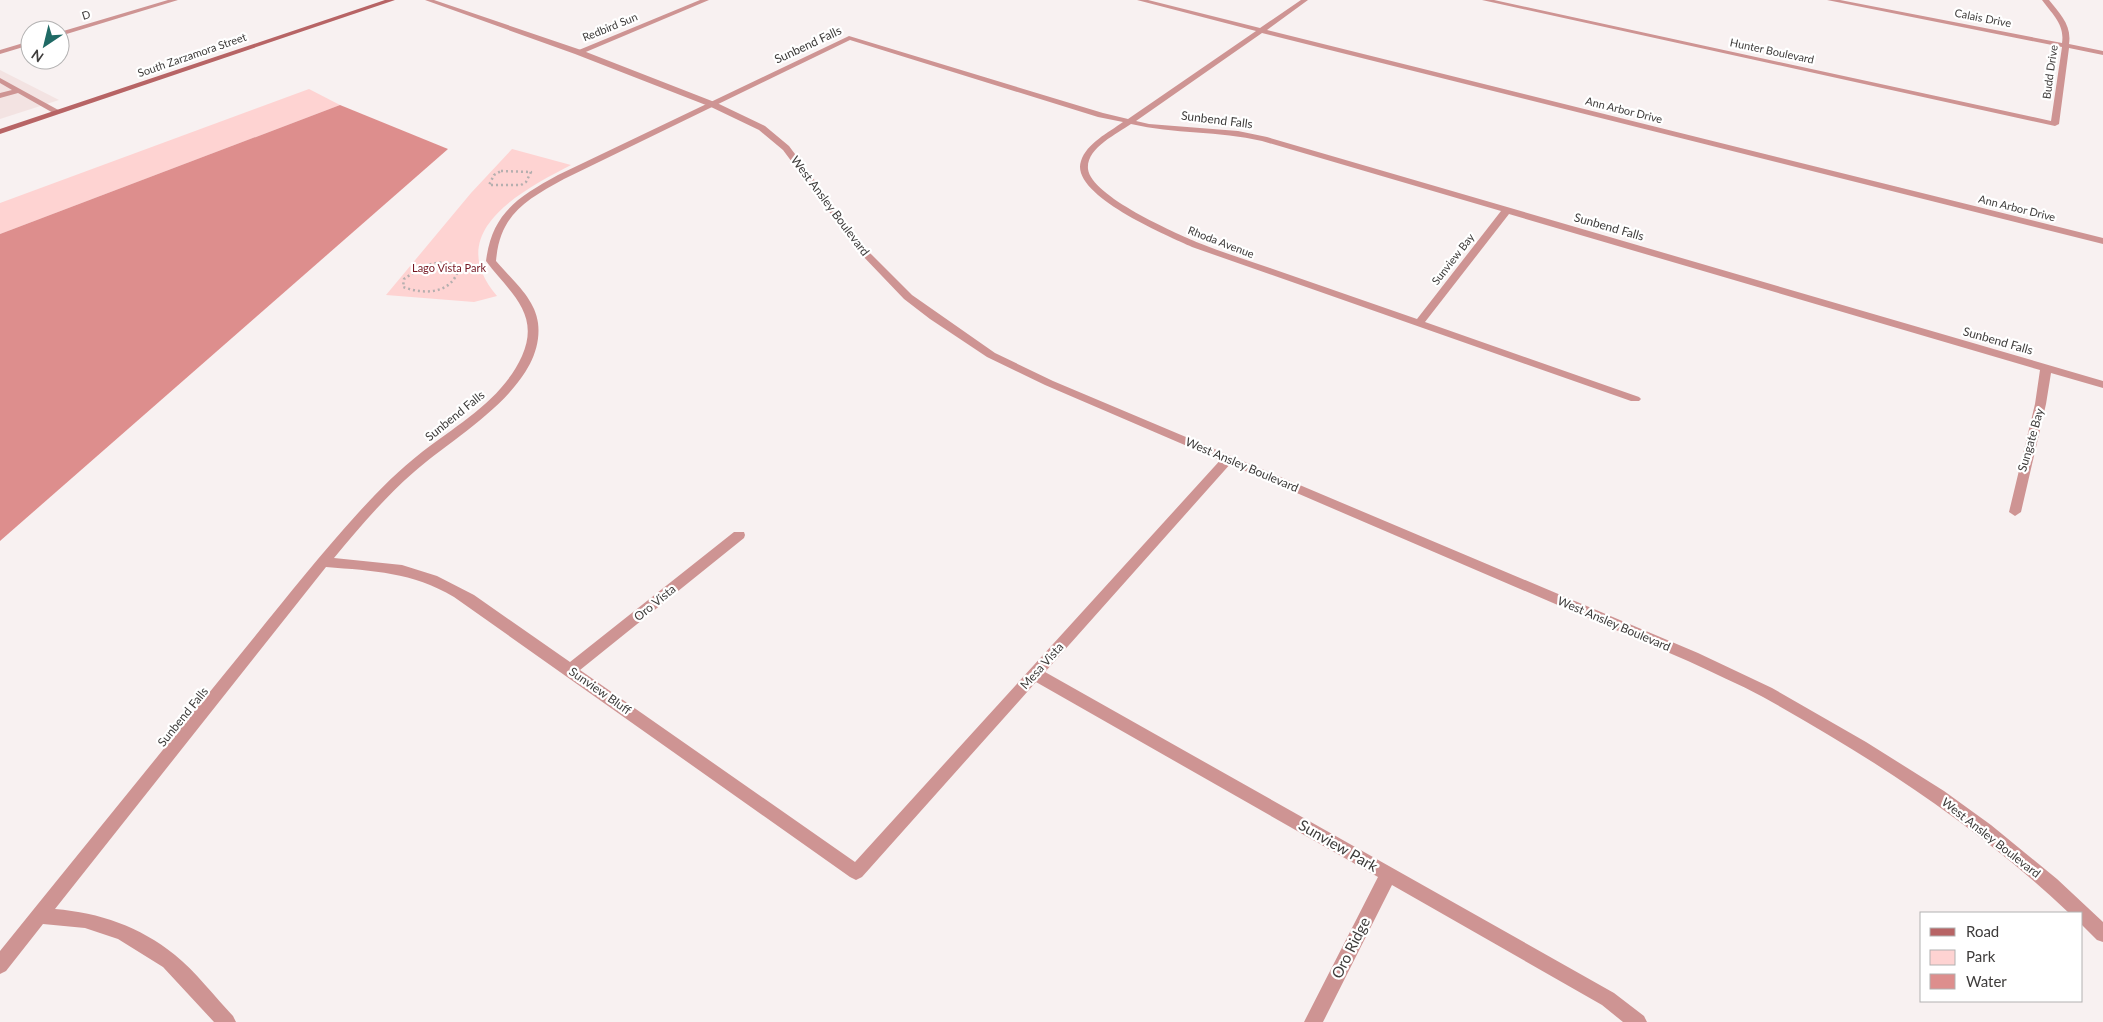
<svg xmlns="http://www.w3.org/2000/svg" width="2103" height="1022" font-family="Lato,sans-serif">
  <style>
    .built { fill: #f3e3e2 }
    .green { fill: #fed3d2 }
    .water { fill: #dd8e8d }
    .lines { fill: none; stroke-linecap: round; stroke-linejoin: round }
    .path { stroke: #b5afaf; stroke-width: 2.5; stroke-dasharray: 2 3; stroke-linecap: butt }
    .service { fill: #ce9493; fill-rule: evenodd }
    .minor { fill: #ce9493; fill-rule: evenodd }
    .tertiary { fill: #ce9493; fill-rule: evenodd }
    .secondary { fill: #b76465; fill-rule: evenodd }
    .labels { text-anchor: middle; stroke-width: 4.5; stroke-linejoin: round; paint-order: stroke }
    .far-street-label { font-size: 11px; fill: #3e3c3b; stroke: #fff }
    .far-park-label { font-size: 11px; fill: #751722; stroke: #fff }
    .street-label { font-size: 12px; fill: #3e3c3b; stroke: #fff }
    .near-street-label { font-size: 15px; fill: #3e3c3b; stroke: #fff }
  </style>
  <rect width="100%" height="100%" fill="#f8f1f1"/>
  <polygon class="built" points="0,70 59,100 0,119"/>
  <g class="green">
    <polygon points="309,89 340,105 0,234 0,203"/>
    <path d="M 512,149 L 571,165 C 521,191 442,232 497,296 L 474,302 L 386,295 L 471,193 Z"/>
  </g>
  <polygon class="water" points="340,105 448,149 0,541 0,234"/>
  <g class="lines">
    <g class="path">
      <polygon points="501,171 531,172 526,182 521,185 489,185 494,175"/>
      <path d="M 459,268 C 452,294 425,295 403,287 L 404,279 C 417,270 432,260 448,263 C 457,265 463,267 472,266"/>
    </g>
    <polygon class="service" points="0,78 62,112 55,114 18,93 0,98 0,93 12,90 0,83"/>
    <g class="minor">
      <polygon points="168,0 178,0 60,36 60,32"/>
      <polygon points="700,0 709,0 581,54 574,52"/>
      <path d="M 1137,0 L 1148,0 L 1260,28 L 1301,0 L 1308,0 L 1267,30 L 2103,238 L 2103,244 L 1262,33 L 1136,121 L 1149,124 L 1238,131 L 1267,137 L 2103,381 L 2103,388 L 2051,373 L 2046,404 L 2021,512 L 2015,516 L 2009,512 L 2035,404 L 2040,370 L 1509,214 L 1425,322 L 1639,397 L 1641,399 L 1639,401 L 1631,401 L 1192,247 C 1168,236 1069,195 1081,161 C 1087,143 1108,133 1123,122 L 1098,117 L 850,40 L 564,179 C 526,200 500,214 496,261 C 511,279 535,298 538,323 C 546,387 454,436 414,472 C 384,498 359,528 334,558 L 402,565 L 437,576 L 474,595 L 570,662 L 734,532 L 744,532 L 745,535 L 744,538 L 580,670 L 855,862 L 1224,456 L 1232,456 L 1234,459 L 1232,462 L 1045,672 L 1614,993 L 1644,1016 L 1647,1022 L 1623,1022 L 1602,1005 L 1392,885 L 1323,1022 L 1304,1022 L 1378,877 L 1036,682 L 862,877 L 856,880 L 850,877 L 454,597 C 412,572 374,571 326,567 L 55,909 C 100,913 139,926 175,955 C 195,971 215,997 233,1016 L 236,1022 L 214,1022 L 163,967 L 118,939 L 85,928 L 43,924 L 6,971 L 0,974 L 0,951 C 72,862 145,772 217,683 C 264,626 309,567 359,512 C 379,490 399,470 422,452 C 458,424 502,400 522,356 C 541,313 509,292 486,261 C 492,213 518,197 558,175 L 849,36 L 1103,113 L 1128,119 L 1256,31 ZM 1131,124 C 1174,134 1219,131 1262,141 L 1501,211 L 1417,319 C 1368,302 1319,285 1270,268 C 1246,260 1222,252 1199,243 C 1175,233 1091,196 1088,169 C 1086,148 1117,134 1131,124 Z"/>
      <path d="M 1482,0 L 1494,0 L 2051,121 L 2062,47 L 1827,0 L 1840,0 L 2062,43 C 2065,24 2052,14 2042,0 L 2049,0 C 2060,14 2072,25 2069,44 L 2103,51 L 2103,55 L 2069,48 L 2059,124 L 2055,126 Z"/>
      <polygon points="30,41 30,45 0,54 0,50"/>
    </g>
    <path class="tertiary" d="M 425,0 L 434,0 L 581,50 L 717,103 L 765,126 L 789,146 L 866,249 L 912,295 L 995,353 L 1053,381 L 1698,653 L 1772,688 L 1866,742 L 1944,791 L 1991,825 L 2057,879 L 2103,922 L 2103,942 L 2097,940 L 2082,925 L 2082,913 L 2069,913 C 1978,827 1873,758 1763,697 C 1739,684 1713,673 1688,661 L 1045,385 L 987,357 L 930,319 L 904,299 L 860,253 L 783,150 L 759,130 L 711,107 L 575,54 Z"/>
    <polygon class="secondary" points="385,0 395,0 0,134 0,129"/>
  </g>
  <g class="labels">
    <g class="far-street-label">
      <text transform="translate(86 15) rotate(-17)" y="4">D</text>
      <text transform="translate(1983 18) rotate(11)" y="4">Calais Drive</text>
      <text transform="translate(610 27) rotate(-22)" y="4">Redbird Sun</text>
      <text transform="translate(1772 51) rotate(12)" y="4">Hunter Boulevard</text>
      <text transform="translate(192 55) rotate(-19)" y="4">South Zarzamora Street</text>
      <text transform="translate(2050 72) rotate(-82)" y="4">Budd Drive</text>
      <text transform="translate(1624 110) rotate(14)" y="4">Ann Arbor Drive</text>
      <text transform="translate(2017 208) rotate(14)" y="4">Ann Arbor Drive</text>
      <text transform="translate(1221 242) rotate(21)" y="4">Rhoda Avenue</text>
      <text transform="translate(1453 259) rotate(-52)" y="4">Sunview Bay</text>
    </g>
    <g class="far-park-label">
      <text x="449" y="272">Lago Vista Park</text>
    </g>
    <g class="street-label">
      <text transform="translate(808 45) rotate(-25)" y="4">Sunbend Falls</text>
      <text transform="translate(1217 120) rotate(7)" y="4">Sunbend Falls</text>
      <text transform="translate(830 206) rotate(53)" y="4">West Ansley Boulevard</text>
      <text transform="translate(1609 227) rotate(16)" y="4">Sunbend Falls</text>
      <text transform="translate(1998 341) rotate(16)" y="4">Sunbend Falls</text>
      <text transform="translate(455 416) rotate(-39)" y="4">Sunbend Falls</text>
      <text transform="translate(2031 440) rotate(-74)" y="4">Sungate Bay</text>
      <text transform="translate(1242 465) rotate(23)" y="4">West Ansley Boulevard</text>
      <text transform="translate(655 603) rotate(-39)" y="4">Oro Vista</text>
      <text transform="translate(1614 624) rotate(23)" y="4">West Ansley Boulevard</text>
      <text transform="translate(1042 666) rotate(-48)" y="4">Mesa Vista</text>
      <text transform="translate(600 691) rotate(35)" y="4">Sunview Bluff</text>
      <text transform="translate(183 717) rotate(-51)" y="4">Sunbend Falls</text>
      <text transform="translate(1991 838) rotate(38)" y="4">West Ansley Boulevard</text>
    </g>
    <g class="near-street-label">
      <text transform="translate(1338 846) rotate(30)" y="5">Sunview Park</text>
      <text transform="translate(1351 948) rotate(-63)" y="5">Oro Ridge</text>
    </g>
  </g>
  <rect x="1920" y="912" width="162" height="90" fill="#ffffff" stroke="#b2b1b1"/>
  <rect x="1930" y="928" width="25" height="8" fill="#b76465" stroke="#b2b1b1"/>
  <text x="1966" y="937" font-size="15" fill="#3e3c3b">Road</text>
  <rect x="1930" y="950" width="25" height="15" fill="#fed3d2" stroke="#b2b1b1"/>
  <text x="1966" y="962" font-size="15" fill="#3e3c3b">Park</text>
  <rect x="1930" y="974" width="25" height="15" fill="#dd8e8d" stroke="#b2b1b1"/>
  <text x="1966" y="987" font-size="15" fill="#3e3c3b">Water</text>
  <g transform="translate(45 45) rotate(215)"><circle r="24" fill="#ffffff" stroke="#b2b1b1"/>
  <path d="M0-4L9 19L0 12L-9 19Z" fill="#1f6a65"/>
  <text y="-8" font-size="14" font-weight="bold" text-anchor="middle" fill="#3e3c3b">N</text>
  </g>
</svg>
